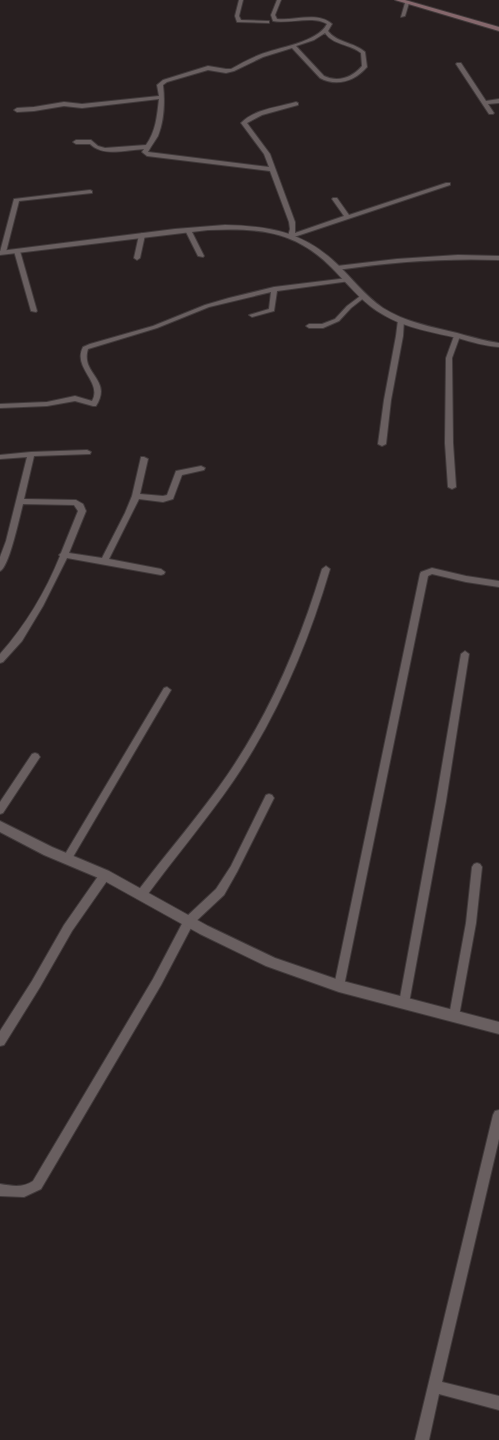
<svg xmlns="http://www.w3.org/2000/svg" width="499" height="1440" font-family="Quicksand,sans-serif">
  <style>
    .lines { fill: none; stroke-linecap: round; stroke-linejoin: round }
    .minor-casing { stroke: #413a3b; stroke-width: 2 }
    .tertiary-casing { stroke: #413a3b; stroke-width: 2 }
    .secondary-casing { stroke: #413a3b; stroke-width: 2 }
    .minor { fill: #695f60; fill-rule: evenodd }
    .tertiary { fill: #695f60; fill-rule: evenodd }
    .secondary { fill: #85676c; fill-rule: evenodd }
  </style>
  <rect width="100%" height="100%" fill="#281f20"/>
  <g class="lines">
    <g class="minor-casing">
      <g id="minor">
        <polygon points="239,0 243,0 239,16 241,20 267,21 269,21 269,23 237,22 235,16"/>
        <path d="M 277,0 L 281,0 L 275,15 L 277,19 C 294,21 318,11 332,24 L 328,31 C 337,43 354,42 365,52 L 367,67 C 355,81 337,87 320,78 L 292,48 L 263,57 L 234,71 L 226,73 L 208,70 L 167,82 L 163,85 C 165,101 164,121 158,136 C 155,141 151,146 148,152 L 269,167 L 264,154 L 241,123 C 254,109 279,107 296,102 L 298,103 L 298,105 L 262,115 L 247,123 L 270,154 L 295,222 L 295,233 L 344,216 L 332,199 L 333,198 L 337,198 L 349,215 L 446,183 L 450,183 L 450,185 L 291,238 L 288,236 L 290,229 L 289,222 L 270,171 L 147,156 L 142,152 L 144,149 C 126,150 103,157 90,144 L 76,144 L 73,142 L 76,140 L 91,140 L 98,146 L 105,148 L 146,145 C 156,131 157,116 159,99 L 82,108 L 64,106 L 34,111 L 17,112 L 14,110 L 17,108 L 34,107 L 64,102 L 82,104 L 159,96 L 157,85 L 163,80 L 208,66 L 226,69 L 231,69 C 240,64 249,59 259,55 C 278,47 317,43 327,24 C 314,15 289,24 273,21 L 271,15 ZM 325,33 C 333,45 350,44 361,53 L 362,66 C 353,77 338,83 324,76 L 296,46 L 314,40 Z"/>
        <polygon points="407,2 409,3 405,16 401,17 405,3"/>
        <polygon points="457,63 461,63 486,101 499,99 499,103 488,104 494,113 493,114 489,114 456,64"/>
        <polygon points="90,190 92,191 92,193 19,201 6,252 1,253 0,252 14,199"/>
        <polygon points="188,228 191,230 204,256 203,257 198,256 185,230"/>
        <polygon points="142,233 145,235 140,258 137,260 134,258 139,235"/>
        <polygon points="17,249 20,251 37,311 36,312 31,311 14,251"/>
        <path d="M 458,255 L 499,256 L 499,260 C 444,258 391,262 337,270 L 334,268 L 337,266 L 397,259 Z"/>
        <path d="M 348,278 L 351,280 L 350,281 L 277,291 L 274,311 L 252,317 L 249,315 L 269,309 L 271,292 L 209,307 L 157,328 L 88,349 C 80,374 113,379 96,406 L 93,406 L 75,401 L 47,406 L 0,408 L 0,404 L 47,402 L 75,396 L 92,401 C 103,382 72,368 83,347 L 90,344 L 153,326 L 205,305 L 229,298 L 274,287 Z"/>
        <polygon points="363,294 365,295 365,297 351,308 339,321 323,328 309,328 306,326 309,324 322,324 335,319 347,306"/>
        <polygon points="401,318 404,320 403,336 391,400 386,444 382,446 378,444 384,400 396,336 398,320"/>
        <polygon points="457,334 460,336 452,358 453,443 456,487 452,489 448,487 445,443 446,358 454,336"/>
        <path d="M 87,450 L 91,452 L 90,454 L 34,456 L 24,499 L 76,500 L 83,504 L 86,511 L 69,553 L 102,558 L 125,513 L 132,496 L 141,457 L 144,457 L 148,459 L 140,494 L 163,496 L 167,495 L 176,471 L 201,466 L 205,468 L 204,470 L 182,475 L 173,499 L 163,502 L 139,499 L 109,559 L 161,569 L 165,572 L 164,574 L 161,575 L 67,558 L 43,606 L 22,641 L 3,662 L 0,663 L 0,654 C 25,626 46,591 60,556 L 59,555 L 61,553 L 78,511 L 74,505 L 23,504 C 20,515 9,568 0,571 L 0,557 L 6,541 L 27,457 L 0,459 L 0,455 L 31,452 Z"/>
        <path d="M 326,566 L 330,569 C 308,644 278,715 234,780 C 206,821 174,858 145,898 L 141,899 L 137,898 L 136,895 L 137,892 C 167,852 200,815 228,774 C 271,711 300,642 322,569 Z"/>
        <polygon points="432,568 466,576 499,581 499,587 466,582 432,574 428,576 344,986 343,989 339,991 335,989 334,986 420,574 421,572"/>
        <polygon points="465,651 469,654 446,801 409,1003 408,1006 404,1008 400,1006 399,1003 436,801 461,654"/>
        <polygon points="167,687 171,690 70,862 67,863 64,862 62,859 64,856 164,688"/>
        <polygon points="35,753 38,754 40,757 38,760 3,813 0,814 0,802 32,754"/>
        <path d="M 269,794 L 272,795 L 274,798 L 237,872 L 224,895 L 193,924 L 161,985 L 41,1189 L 24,1197 L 0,1196 L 0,1184 C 12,1186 23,1188 33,1181 L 153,979 L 185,918 L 216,889 L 231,866 L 266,795 Z"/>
        <polygon points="477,863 480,864 482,867 476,923 459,1016 458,1019 454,1021 450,1019 449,1016 466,923 472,867 474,864"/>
        <polygon points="105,871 109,872 110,875 109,878 72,931 40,987 4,1045 0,1046 0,1031 32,981 64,925 101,872"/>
        <polygon points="499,1110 499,1139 442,1382 499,1396 499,1410 439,1394 429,1440 415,1440 493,1115 495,1111"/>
      </g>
    </g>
    <g class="tertiary-casing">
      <g id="tertiary">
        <path d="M 225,225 C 270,226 304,232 337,264 C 352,278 365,296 383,308 C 405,322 432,327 457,333 C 471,337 485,341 499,343 L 499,347 C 485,346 471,342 458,338 C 430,332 401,327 377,311 C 360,300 346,282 331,267 C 294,230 258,228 208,230 L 0,255 L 0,251 L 175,229 Z"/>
        <polygon points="0,821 52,847 109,871 208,926 275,958 339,980 499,1022 499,1034 339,992 266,966 200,934 101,879 44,855 0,832"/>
      </g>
    </g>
    <g class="secondary-casing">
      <polygon id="secondary" points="395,0 405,0 499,27 499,31"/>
    </g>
    <use href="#minor" class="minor"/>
    <use href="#tertiary" class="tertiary"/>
    <use href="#secondary" class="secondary"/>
  </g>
</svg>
